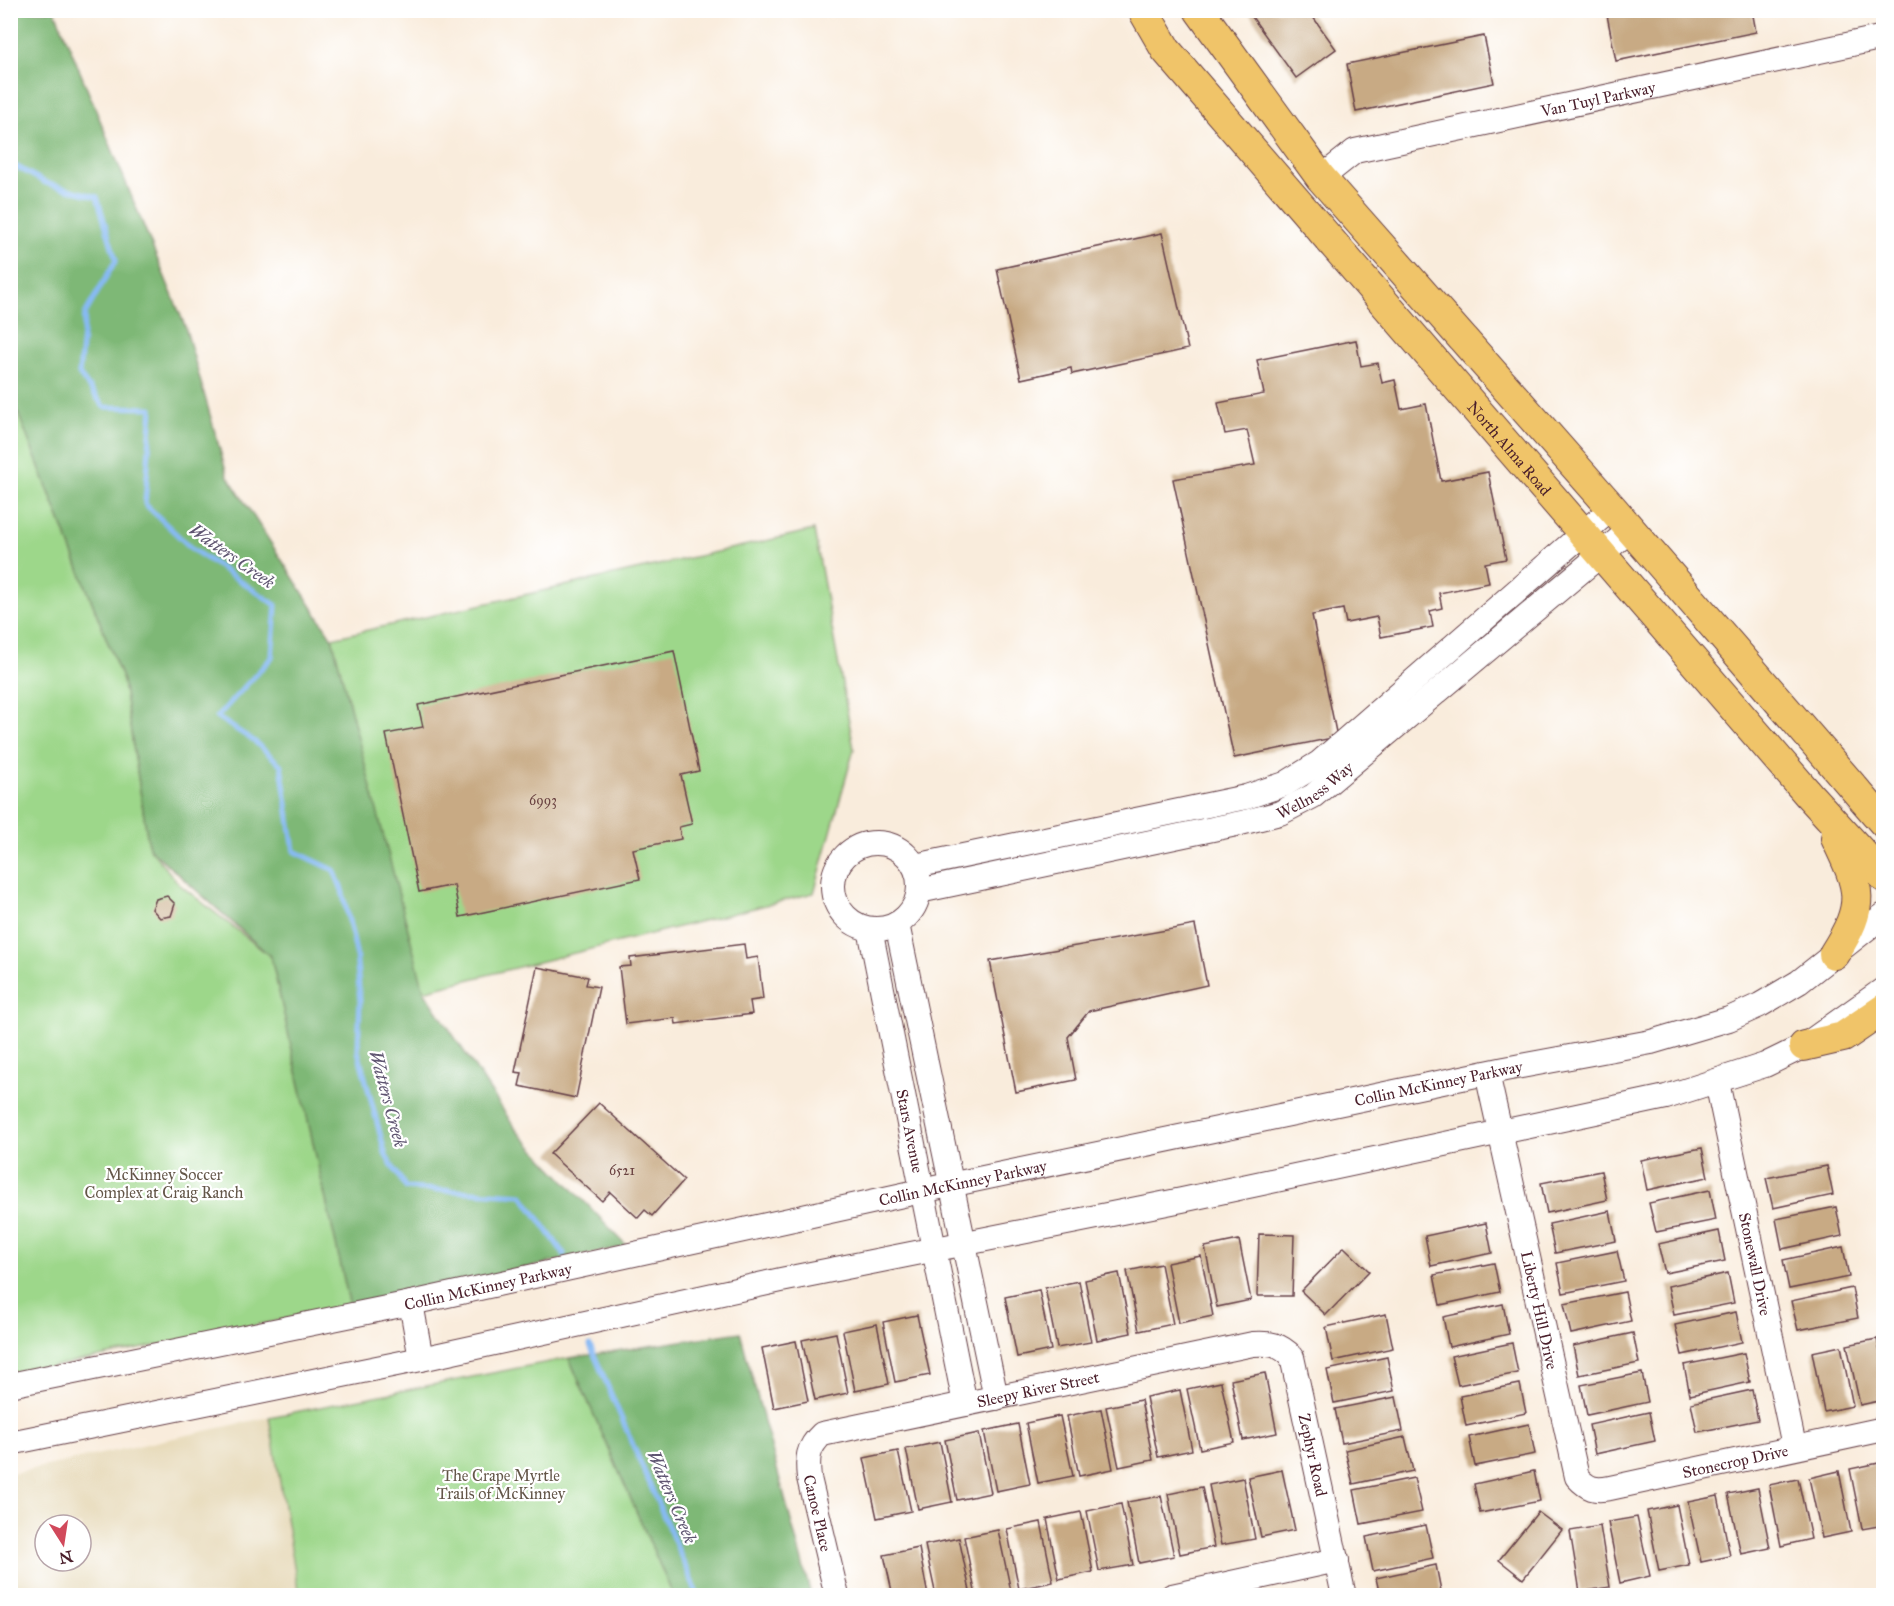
<svg xmlns="http://www.w3.org/2000/svg" width="1894" height="1606" font-family="'IM FELL Great Primer',serif">
  <style>
    .built { fill: #e7daba; fill-rule: evenodd }
    .green { fill: #9dd78a; stroke: #747b5a; stroke-width: 1.5 }
    .forest { fill: #7eb876; stroke: #646c50; stroke-width: 1.5 }
    .lines { fill: none; stroke-linecap: round; stroke-linejoin: round }
    .stream { stroke: #87baf4; stroke-width: 5 }
    .building { fill: #c8aa84 }
    .minor-casing { stroke: #643e46; stroke-width: 26 }
    .major-casing { stroke: #643e46; stroke-width: 32 }
    .minor { stroke: #fff; stroke-width: 24 }
    .major { stroke: #f0c469; stroke-width: 30 }
    .labels { text-anchor: middle; stroke-width: 4.5; stroke-linejoin: round; paint-order: stroke }
    .number-label { font-size: 14px; fill: #6a4241 }
    .street-label { font-size: 16px; fill: #4a1f2b; stroke: #fff }
    .park-label { font-size: 16px; fill: #635648; stroke: #fff }
    .water-label { font-size: 18px; font-style: italic; fill: #5f5571; stroke: #fff }
  </style>
  <rect width="100%" height="100%" fill="#fff"/>
  <filter id="ink" filterUnits="userSpaceOnUse"><feTurbulence type="fractalNoise" baseFrequency=".0167" numOctaves="2"/><feDisplacementMap in="SourceGraphic" scale="12" xChannelSelector="R" yChannelSelector="G"/><feConvolveMatrix kernelMatrix="1 2 1 2 8 2 1 2 1" color-interpolation-filters="sRGB"/></filter>
  <filter id="wash" filterUnits="userSpaceOnUse"><feTurbulence type="fractalNoise" baseFrequency=".008" numOctaves="4" result="noise"/><feDisplacementMap in="SourceGraphic" scale="24" xChannelSelector="R" yChannelSelector="G"/><feGaussianBlur stdDeviation="1.35" result="paint"/><feColorMatrix in="noise" values="0 0 0 0 0 0 0 0 0 0 0 0 0 0 0 0 0 1.4 0 .05"/><feComposite in="paint" operator="in"/></filter>
  <g filter="url(#wash)">
    <rect width="100%" height="100%" fill="#f9ecdc"/>
    <path class="built" d="M 269,1417 L 299,1595 L 11,1595 L 10,1474 ZM 45,1525 L 81,1525 L 81,1561 L 45,1561 Z"/>
    <g class="green">
      <polygon points="11,395 123,681 149,848 179,884 271,957 350,1306 11,1375"/>
      <polygon points="814,530 854,749 814,893 423,991 332,638"/>
      <polygon points="569,1358 673,1595 299,1595 269,1417"/>
    </g>
    <g class="forest">
      <polygon points="11,11 55,11 185,326 227,475 332,638 424,991 517,1131 627,1246 350,1306 271,957 149,848 123,681 11,395"/>
      <polygon points="740,1332 811,1595 673,1595 569,1358"/>
    </g>
    <g class="lines">
      <g class="stream">
        <polyline points="10,163 46,183 97,197 116,260 85,314 79,374 104,407 152,408 145,504 192,549 276,605 272,657 217,717 254,741 281,765 294,851 334,870 342,890 356,952 360,1001 358,1051 386,1156 406,1188 522,1195 564,1254"/>
        <polyline points="590,1345 698,1596"/>
      </g>
    </g>
    <g id="blocks">
      <g class="building">
        <polygon points="1247,10 1308,10 1336,49 1296,78"/>
        <polygon points="1606,10 1752,10 1756,32 1616,61"/>
        <polygon points="1484,36 1494,83 1356,112 1347,64"/>
        <polygon points="1162,233 1188,349 1072,374 1071,368 1021,379 997,269"/>
        <polygon points="1356,340 1361,366 1378,363 1382,383 1395,380 1401,409 1426,404 1441,481 1488,472 1506,559 1485,563 1489,583 1439,593 1442,608 1430,611 1433,627 1381,637 1377,617 1346,623 1343,609 1312,615 1337,737 1234,758 1173,479 1255,465 1247,430 1225,434 1218,403 1264,394 1257,360"/>
        <polygon points="674,651 699,771 681,775 692,824 679,827 681,839 633,849 640,879 460,917 454,885 419,892 386,734 423,727 418,705"/>
        <polygon points="167,896 175,904 171,916 160,918 152,909 156,899"/>
        <polygon points="1195,925 1207,985 1089,1011 1068,1037 1076,1080 1016,1092 990,961"/>
        <polygon points="744,944 746,959 758,957 763,999 750,1001 752,1014 676,1024 675,1018 626,1024 619,967 631,966 630,958"/>
        <polygon points="537,967 588,977 586,985 599,987 576,1098 519,1086 522,1073 515,1072"/>
        <polygon points="599,1103 684,1180 652,1216 645,1210 638,1218 610,1192 602,1201 550,1154"/>
        <polygon points="1702,1148 1708,1177 1647,1190 1641,1160"/>
        <polygon points="1827,1166 1833,1195 1773,1208 1766,1178"/>
        <polygon points="1601,1171 1607,1200 1547,1213 1541,1183"/>
        <polygon points="1710,1190 1716,1220 1656,1232 1649,1203"/>
        <polygon points="1836,1207 1842,1236 1782,1249 1776,1219"/>
        <polygon points="1610,1211 1616,1241 1555,1253 1549,1224"/>
        <polygon points="1486,1223 1492,1253 1431,1266 1425,1236"/>
        <polygon points="1719,1231 1725,1261 1665,1273 1658,1244"/>
        <polygon points="1259,1234 1294,1235 1292,1296 1257,1296"/>
        <polygon points="1239,1240 1251,1300 1217,1307 1205,1247"/>
        <polygon points="1344,1247 1369,1271 1326,1315 1301,1291"/>
        <polygon points="1843,1247 1849,1277 1789,1289 1783,1260"/>
        <polygon points="1617,1251 1624,1281 1563,1293 1557,1263"/>
        <polygon points="1201,1256 1213,1316 1179,1323 1167,1263"/>
        <polygon points="1494,1263 1500,1292 1440,1305 1434,1275"/>
        <polygon points="1161,1264 1173,1324 1139,1331 1127,1271"/>
        <polygon points="1119,1273 1131,1333 1097,1340 1085,1280"/>
        <polygon points="1728,1273 1734,1303 1674,1315 1668,1286"/>
        <polygon points="1079,1281 1091,1342 1057,1348 1045,1288"/>
        <polygon points="1852,1288 1858,1318 1798,1330 1791,1301"/>
        <polygon points="1039,1290 1051,1350 1017,1357 1005,1297"/>
        <polygon points="1625,1292 1631,1321 1571,1334 1564,1304"/>
        <polygon points="1503,1304 1509,1334 1449,1347 1443,1317"/>
        <polygon points="1736,1312 1742,1342 1682,1355 1675,1325"/>
        <polygon points="1386,1314 1393,1348 1333,1361 1326,1327"/>
        <polygon points="917,1315 930,1375 895,1382 883,1322"/>
        <polygon points="877,1324 889,1384 855,1391 843,1331"/>
        <polygon points="836,1333 848,1393 815,1400 802,1340"/>
        <polygon points="1633,1333 1639,1363 1579,1375 1573,1346"/>
        <polygon points="1877,1339 1884,1370 1884,1400 1860,1405 1847,1345"/>
        <polygon points="796,1341 808,1401 774,1408 762,1348"/>
        <polygon points="1512,1343 1518,1373 1458,1385 1451,1356"/>
        <polygon points="1841,1346 1853,1406 1824,1412 1812,1352"/>
        <polygon points="1744,1353 1750,1382 1690,1395 1684,1365"/>
        <polygon points="1387,1357 1394,1391 1334,1403 1327,1370"/>
        <polygon points="1265,1373 1277,1433 1243,1440 1231,1380"/>
        <polygon points="1642,1373 1648,1402 1587,1415 1581,1385"/>
        <polygon points="1221,1382 1234,1442 1200,1449 1187,1389"/>
        <polygon points="1520,1384 1526,1413 1466,1426 1460,1396"/>
        <polygon points="1180,1390 1192,1450 1158,1457 1146,1397"/>
        <polygon points="1752,1390 1758,1420 1697,1432 1691,1403"/>
        <polygon points="1396,1397 1403,1431 1342,1443 1335,1409"/>
        <polygon points="1141,1400 1153,1460 1119,1467 1106,1407"/>
        <polygon points="1101,1409 1113,1469 1079,1476 1067,1416"/>
        <polygon points="1649,1412 1655,1441 1595,1454 1589,1425"/>
        <polygon points="1060,1416 1073,1476 1038,1483 1026,1423"/>
        <polygon points="1018,1424 1030,1484 996,1491 984,1431"/>
        <polygon points="1529,1424 1535,1454 1475,1466 1469,1437"/>
        <polygon points="979,1433 991,1493 957,1500 945,1440"/>
        <polygon points="1405,1437 1413,1471 1353,1484 1345,1450"/>
        <polygon points="940,1442 952,1502 918,1509 906,1449"/>
        <polygon points="898,1451 911,1511 877,1518 864,1458"/>
        <polygon points="1879,1463 1884,1483 1884,1525 1862,1529 1850,1469"/>
        <polygon points="1282,1470 1295,1530 1261,1537 1248,1477"/>
        <polygon points="1534,1471 1540,1501 1480,1513 1474,1484"/>
        <polygon points="1839,1471 1851,1532 1822,1538 1809,1478"/>
        <polygon points="1243,1478 1255,1539 1221,1545 1209,1485"/>
        <polygon points="1414,1478 1422,1512 1361,1524 1354,1490"/>
        <polygon points="1798,1479 1811,1539 1781,1546 1769,1485"/>
        <polygon points="1202,1487 1214,1547 1180,1554 1168,1494"/>
        <polygon points="1758,1488 1770,1548 1741,1554 1728,1494"/>
        <polygon points="1161,1496 1174,1556 1139,1563 1127,1502"/>
        <polygon points="1718,1496 1730,1556 1701,1562 1688,1502"/>
        <polygon points="1121,1504 1133,1565 1099,1571 1087,1511"/>
        <polygon points="1677,1505 1689,1565 1659,1571 1647,1511"/>
        <polygon points="1081,1512 1093,1572 1059,1579 1047,1519"/>
        <polygon points="1538,1512 1562,1530 1523,1579 1499,1560"/>
        <polygon points="1637,1517 1650,1576 1620,1583 1608,1522"/>
        <polygon points="1041,1522 1053,1582 1019,1589 1007,1529"/>
        <polygon points="1426,1525 1433,1558 1373,1571 1366,1537"/>
        <polygon points="1600,1526 1610,1587 1580,1592 1570,1531"/>
        <polygon points="998,1530 1011,1591 976,1596 964,1537"/>
        <polygon points="959,1538 971,1596 936,1596 925,1545"/>
        <polygon points="919,1548 928,1596 893,1596 884,1555"/>
        <polygon points="1436,1565 1442,1596 1380,1596 1376,1578"/>
      </g>
    </g>
  </g>
  <g filter="url(#ink)">
    <use href="#blocks" fill-opacity="0" stroke="#643e46" stroke-width="1.5"/>
    <g class="lines">
      <g class="minor-casing">
        <g id="minor">
          <path id="s1" d="M 1321,178 L 1355,151 L 1884,37"/>
          <circle cx="876" cy="886" r="43"/>
          <polyline points="915,866 1246,797 1285,784 1319,763 1612,508"/>
          <path id="s2" d="M 919,891 L 1241,823 L 1280,813 L 1313,796 L 1630,530"/>
          <polyline points="897,924 996,1398"/>
          <path id="s3" d="M 870,929 L 965,1404"/>
          <path id="s4" d="M 1487,1073 L 1577,1477 C 1588,1489 1595,1491 1610,1488 L 1884,1429"/>
          <path id="s5" d="M 1717,1082 L 1794,1446"/>
          <polyline points="411,1303 421,1359"/>
          <path id="s6" d="M 10,1385 L 411,1303 L 921,1191 L 1505,1069 L 1651,1042 L 1729,1019 L 1760,1005 L 1799,982 L 1884,915"/>
          <polyline points="10,1443 421,1359 781,1280 1182,1200 1666,1097 1765,1065 1804,1046 1884,989"/>
          <path id="s7" d="M 837,1596 L 809,1478 C 807,1459 807,1448 822,1434 L 1253,1344 C 1270,1343 1280,1344 1292,1357 L 1344,1596"/>
          <polyline points="1172,1596 1337,1560"/>
        </g>
      </g>
      <g class="major-casing">
        <g id="major">
          <path id="s8" d="M 1143,10 L 1166,50 L 1809,795 L 1884,877"/>
          <polyline points="1199,10 1321,178 1612,508 1884,823"/>
          <path d="M 1834,954 C 1866,904 1861,890 1836,838"/>
          <polyline points="1804,1046 1843,1037 1884,1009"/>
        </g>
      </g>
      <use href="#minor" class="minor"/>
      <use href="#major" class="major"/>
    </g>
  </g>
  <g class="labels">
    <g class="number-label">
      <text x="543" y="805">6993</text>
      <text x="622" y="1175">6521</text>
    </g>
    <g class="street-label">
      <text dy="6" stroke="none"><textPath href="#s1" startOffset="292">Van Tuyl Parkway</textPath></text>
      <text dy="6" stroke="none"><textPath href="#s8" startOffset="572">North Alma Road</textPath></text>
      <text dy="6" stroke="none"><textPath href="#s2" startOffset="411">Wellness Way</textPath></text>
      <text dy="6" stroke="none"><textPath href="#s6" startOffset="1460">Collin McKinney Parkway</textPath></text>
      <text dy="6" stroke="none"><textPath href="#s3" startOffset="206">Stars Avenue</textPath></text>
      <text dy="6" stroke="none"><textPath href="#s6" startOffset="974">Collin McKinney Parkway</textPath></text>
      <text dy="6" stroke="none"><textPath href="#s5" startOffset="186">Stonewall Drive</textPath></text>
      <text dy="6" stroke="none"><textPath href="#s6" startOffset="488">Collin McKinney Parkway</textPath></text>
      <text dy="6" stroke="none"><textPath href="#s4" startOffset="243">Liberty Hill Drive</textPath></text>
      <text dy="6" stroke="none"><textPath href="#s7" startOffset="390">Sleepy River Street</textPath></text>
      <text dy="6" stroke="none"><textPath href="#s7" startOffset="753">Zephyr Road</textPath></text>
      <text dy="6" stroke="none"><textPath href="#s4" startOffset="579">Stonecrop Drive</textPath></text>
      <text transform="translate(818 1513) rotate(77)" y="6">Canoe Place</text>
    </g>
    <g class="park-label">
      <text x="164" y="1180">McKinney Soccer<tspan x="164" dy="18">Complex at Craig Ranch</tspan></text>
      <text x="501" y="1481">The Crape Myrtle<tspan x="501" dy="18">Trails of McKinney</tspan></text>
    </g>
    <g class="water-label">
      <text transform="translate(232 556) rotate(35)" y="6">Watters Creek</text>
      <text transform="translate(388 1099) rotate(75)" y="6">Watters Creek</text>
      <text transform="translate(672 1497) rotate(67)" y="6">Watters Creek</text>
    </g>
  </g>
  <rect width="1894" height="1606" fill="none" stroke="#fff" stroke-width="36"/>
  <g transform="translate(63 1543) rotate(168)"><circle r="28" fill="#ffffff" stroke="#b7a5aa" stroke-width="1.5"/>
  <path d="M0-4.5L10 22L0 15L-10 22Z" fill="#d1495b"/>
  <text y="-9" font-size="16" font-weight="bold" text-anchor="middle" fill="#4a1f2b">N</text>
  </g>
</svg>
